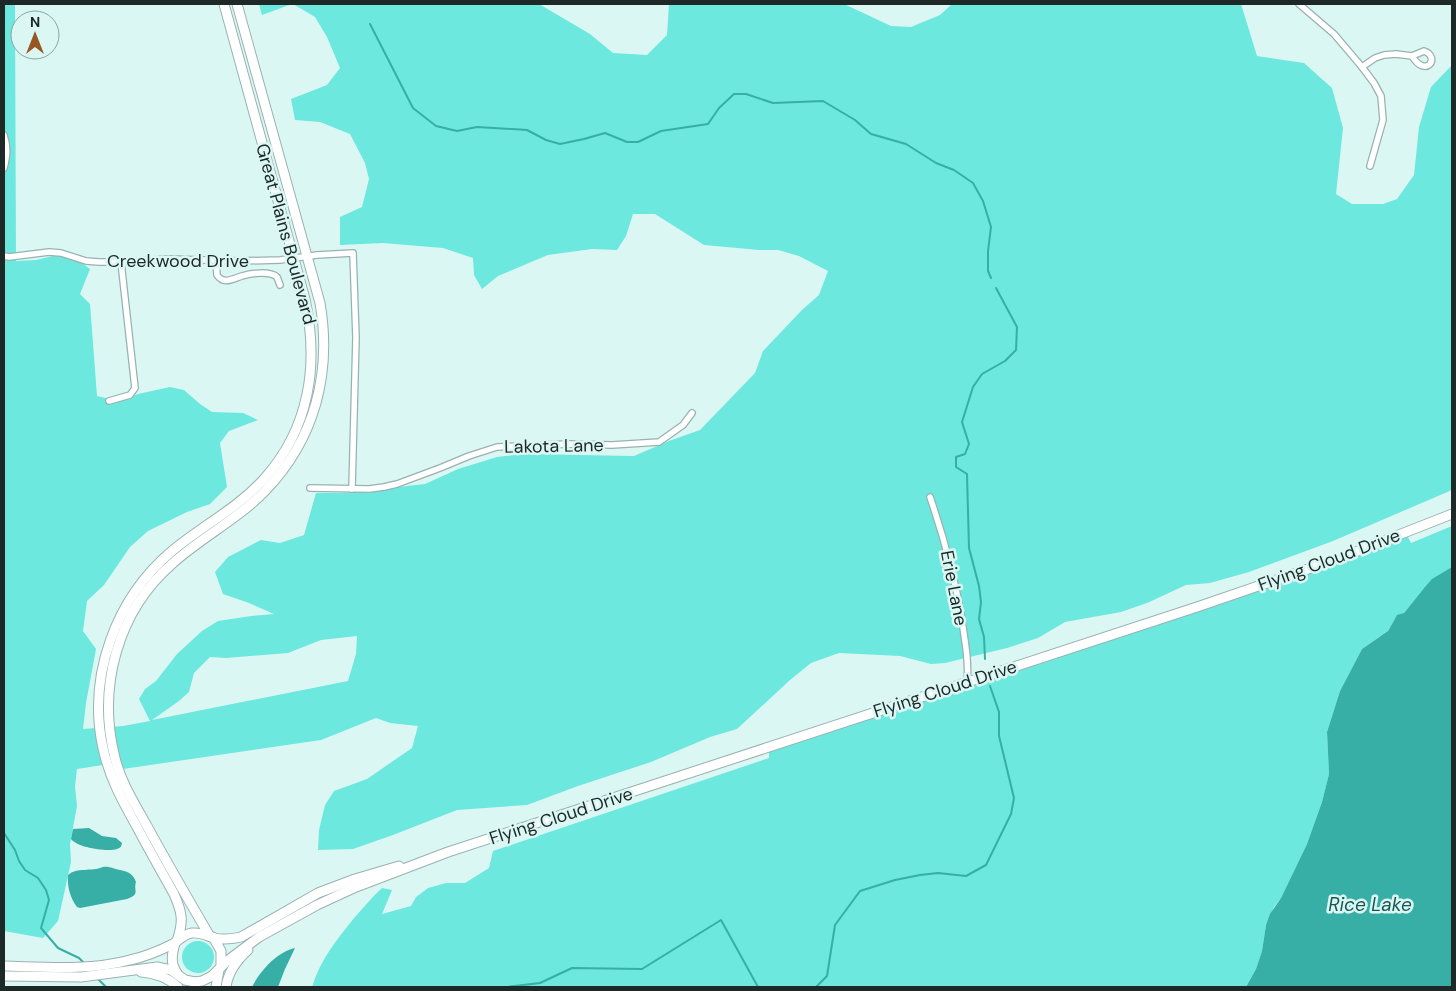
<svg xmlns="http://www.w3.org/2000/svg" width="1456" height="991" font-family="'DM Sans',sans-serif">
  <style>
    .green { fill: #6ce8df; fill-rule: evenodd }
    .water { fill: #37aea6 }
    .lines { fill: none; stroke-linecap: round; stroke-linejoin: round }
    .stream { stroke: #37aea6; stroke-width: 2 }
    .street-casing { stroke: #98b2b0; stroke-width: 8 }
    .primary-casing { stroke: #98b2b0; stroke-width: 11 }
    .street { stroke: #fff; stroke-width: 5.5 }
    .primary { stroke: #fff; stroke-width: 9 }
    .labels { text-anchor: middle; stroke-width: 5; stroke-linejoin: round; paint-order: stroke }
    .street-label { font-size: 18px; fill: #1d2827; stroke: #dbf7f4 }
    .water-label { font-size: 19px; font-style: italic; fill: #185854; stroke: #dbf7f4 }
  </style>
  <rect width="100%" height="100%" fill="#dbf7f4"/>
  <g class="green">
    <path d="M 4,4 L 15,4 L 16,261 L 36,260 L 53,256 L 74,257 L 90,269 L 80,294 L 90,304 L 97,396 L 119,401 L 138,394 L 170,387 L 184,390 L 200,404 L 212,412 L 243,413 L 258,420 L 229,431 L 220,443 L 227,487 L 210,504 L 187,512 L 148,531 L 130,547 L 104,585 L 87,601 L 83,631 L 96,649 L 86,703 L 83,729 L 123,726 L 150,721 L 139,699 L 145,689 L 156,681 L 177,654 L 202,631 L 218,621 L 251,616 L 274,614 L 249,603 L 223,594 L 215,572 L 228,557 L 261,540 L 280,543 L 304,535 L 316,493 L 345,493 L 425,484 L 458,469 L 497,457 L 525,454 L 634,456 L 669,441 L 700,430 L 755,373 L 763,351 L 802,310 L 819,295 L 828,271 L 799,256 L 778,250 L 759,250 L 704,245 L 655,214 L 633,214 L 626,236 L 617,250 L 592,249 L 548,255 L 498,276 L 482,289 L 474,275 L 473,258 L 443,248 L 383,243 L 340,245 L 340,217 L 362,207 L 369,179 L 365,163 L 350,134 L 320,122 L 295,120 L 291,99 L 327,85 L 340,68 L 327,37 L 315,17 L 293,4 L 539,4 L 590,34 L 613,53 L 647,55 L 667,35 L 669,4 L 844,4 L 891,26 L 911,27 L 940,15 L 952,4 L 1241,4 L 1257,56 L 1304,63 L 1332,88 L 1343,128 L 1336,194 L 1352,204 L 1383,204 L 1397,199 L 1414,175 L 1419,127 L 1431,87 L 1452,65 L 1452,490 L 1333,541 L 1249,572 L 1210,583 L 1186,585 L 1147,603 L 1121,612 L 1065,622 L 1038,638 L 1007,648 L 945,663 L 931,664 L 900,656 L 839,653 L 811,663 L 790,680 L 737,729 L 710,737 L 651,762 L 578,786 L 527,805 L 457,810 L 393,835 L 353,849 L 318,850 L 319,830 L 325,805 L 334,791 L 367,779 L 412,748 L 418,726 L 390,723 L 376,718 L 321,740 L 116,770 L 116,763 L 77,769 L 75,786 L 77,806 L 70,844 L 71,862 L 58,921 L 43,938 L 4,931 ZM 357,636 L 356,654 L 348,681 L 152,720 L 179,701 L 189,692 L 194,673 L 210,657 L 226,658 L 288,653 L 321,640 Z"/>
    <polygon points="259,4 292,4 262,15"/>
    <path d="M 1452,526 L 1452,576 L 1423,590 L 1404,613 L 1394,620 L 1388,631 L 1362,649 L 1340,691 L 1327,732 L 1329,774 L 1322,802 L 1307,844 L 1281,898 L 1274,907 L 1266,925 L 1262,951 L 1256,969 L 1246,987 L 312,987 C 320,960 337,939 355,917 C 364,907 372,897 382,888 L 392,890 L 382,914 L 411,906 L 416,897 L 428,888 L 446,883 L 465,883 L 489,868 L 493,851 L 769,758 L 769,747 L 1406,533 L 1411,543 Z"/>
    <circle cx="198" cy="957" r="16"/>
  </g>
  <g class="water">
    <polygon points="1452,567 1452,987 1246,987 1256,969 1262,951 1266,925 1270,914 1281,898 1307,844 1322,802 1329,774 1327,732 1340,691 1362,649 1388,631 1397,615 1404,613 1425,587 1432,579"/>
    <path d="M 89,828 L 102,836 L 116,838 L 122,843 C 121,846 122,847 117,849 C 107,852 78,848 71,839 L 73,829 Z"/>
    <path d="M 103,867 C 110,866 113,869 120,870 C 129,872 133,874 136,882 C 133,891 141,894 127,899 L 80,908 L 77,907 C 70,898 67,886 68,875 C 77,867 91,872 103,867 Z"/>
    <path d="M 295,948 L 285,969 L 278,987 L 252,987 C 260,971 277,952 295,948 Z"/>
  </g>
  <g class="lines">
    <g class="stream">
      <polyline points="370,24 413,108 436,126 457,131 477,127 527,130 546,140 560,144 584,139 605,133 627,142 638,142 661,131 708,124 719,108 734,94 746,94 773,103 823,101 855,120 871,134 906,144 936,163 954,170 973,183 983,201 991,227 988,251 988,271 991,278"/>
      <polyline points="985,659 984,637 979,619 981,602 979,586 969,548 967,474 956,467 956,457 965,454 969,444 962,422 973,387 982,374 1005,361 1016,350 1017,327 996,288"/>
      <polyline points="4,833 15,850 19,861 25,870 38,878 46,890 49,900 41,928 58,948 79,958 85,964"/>
      <polyline points="98,979 106,987"/>
      <polyline points="507,987 540,983 572,968 642,969 721,920 758,987"/>
      <polyline points="816,987 827,976 835,925 860,891 895,880 920,875 938,873 966,876 986,865 1011,814 1014,798 999,736 999,712 990,686"/>
    </g>
    <g class="street-casing">
      <g id="street">
        <polyline points="1299,4 1334,34 1362,67 1374,83 1381,96 1383,120 1370,166"/>
        <path d="M 1362,67 L 1375,58 L 1384,55 L 1396,54 L 1412,56 L 1424,51 C 1441,57 1426,79 1412,56"/>
        <path d="M 4,135 C 8,147 7,156 4,168"/>
        <polyline points="4,256 9,257 49,252 61,253 86,261 99,262 121,262 168,259 240,261 280,260 317,255 353,253 356,338 352,489"/>
        <path d="M 216,261 L 217,275 C 224,285 232,279 242,276 C 251,273 270,271 277,277 L 280,285"/>
        <polyline points="109,401 130,395 135,388 121,262"/>
        <polyline points="310,488 369,489 384,487 397,484 440,468 469,456 497,447 569,444 612,445 659,442 683,425 692,413"/>
        <path d="M 930,497 C 944,538 955,578 962,621 C 965,641 969,662 967,682"/>
      </g>
    </g>
    <g class="primary-casing">
      <g id="primary">
        <path d="M 209,935 C 188,899 167,863 147,826 C 135,804 121,783 115,758 C 97,688 117,611 173,563 C 202,537 238,519 265,491 C 315,439 332,373 320,303 L 237,4"/>
        <polyline points="213,937 221,951 221,967"/>
        <path d="M 177,941 C 184,921 182,912 174,894 C 162,872 149,850 137,827 C 123,802 109,777 103,748 C 87,676 116,598 172,551 C 202,526 238,508 264,479 C 310,428 319,364 305,299 L 224,4"/>
        <path d="M 175,943 C 172,954 170,963 177,973"/>
        <path d="M 4,966 C 45,967 89,971 130,960 C 144,957 159,951 173,944 C 179,940 184,934 192,933 C 201,932 207,936 214,938 C 223,940 232,939 241,937 L 318,893 L 355,879 L 399,866"/>
        <path d="M 141,972 C 156,973 167,977 178,987"/>
        <polyline points="4,976 81,977 157,967 171,970 185,980 195,982 202,981 212,976 227,961 259,937 317,905 356,887 448,852 1197,607 1340,558 1452,514"/>
        <polyline points="216,987 219,970"/>
        <path d="M 226,987 C 228,972 237,960 248,950"/>
      </g>
    </g>
    <use href="#street" class="street"/>
    <use href="#primary" class="primary"/>
  </g>
  <g class="labels">
    <g class="street-label">
      <text transform="translate(286 234) rotate(75)" y="6">Great Plains Boulevard</text>
      <text x="178" y="267">Creekwood Drive</text>
      <text transform="translate(554 446) rotate(-1)" y="6">Lakota Lane</text>
      <text transform="translate(1329 560) rotate(-20)" y="6">Flying Cloud Drive</text>
      <text transform="translate(954 588) rotate(79)" y="6">Erie Lane</text>
      <text transform="translate(945 689) rotate(-18)" y="6">Flying Cloud Drive</text>
      <text transform="translate(561 816) rotate(-18)" y="6">Flying Cloud Drive</text>
    </g>
    <g class="water-label">
      <text x="1370" y="911">Rice Lake</text>
    </g>
  </g>
  <rect width="1456" height="991" fill="none" stroke="#1d2827" stroke-width="10"/>
  <g transform="translate(35 35)"><circle r="24" fill="#dbf7f4" stroke="#8fa4a2"/>
  <path d="M0-4L9 19L0 12L-9 19Z" fill="#985622"/>
  <text y="-8" font-size="14" font-weight="bold" text-anchor="middle" fill="#1d2827">N</text>
  </g>
</svg>
